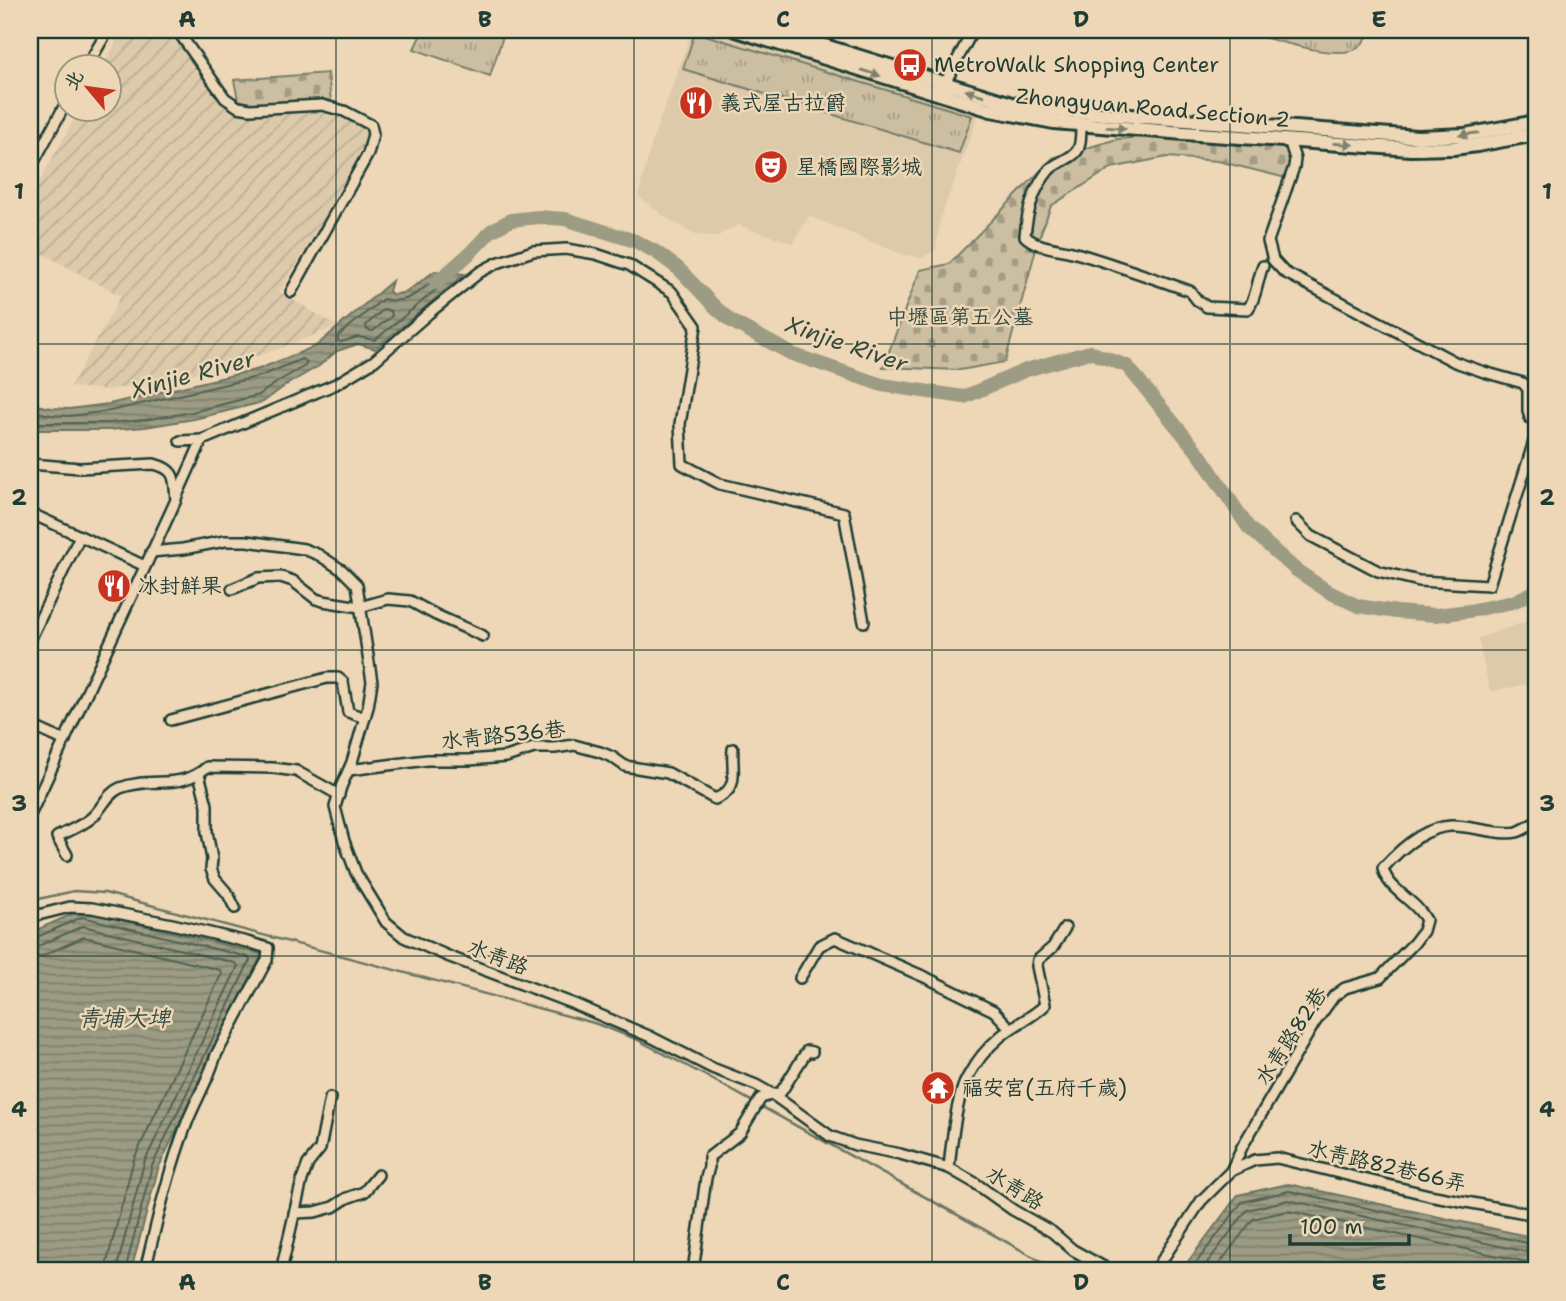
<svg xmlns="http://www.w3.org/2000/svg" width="1566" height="1301" font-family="'Shantell Sans','LXGW WenKai TC',sans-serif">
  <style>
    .built { fill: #ddcaab }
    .industrial { fill: url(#industrial-furrows) }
    .cemetery { fill: url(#cemetery-stones); stroke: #767e6a; stroke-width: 2 }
    .park { fill: url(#park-tufts); stroke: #767e6a; stroke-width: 2 }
    .water { fill: url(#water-rules); stroke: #6a7563; stroke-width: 2 }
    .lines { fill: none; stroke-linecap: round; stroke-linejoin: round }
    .shore { stroke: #516354; stroke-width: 2 }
    .stream { stroke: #6a7563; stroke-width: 2.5 }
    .river { stroke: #9c9b83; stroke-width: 14 }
    .minor-casing { stroke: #1f3d34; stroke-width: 14 }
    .major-casing { stroke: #1f3d34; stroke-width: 18 }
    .minor { stroke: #eed7b6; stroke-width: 9 }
    .major { stroke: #eed7b6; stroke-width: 12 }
    .oneway { fill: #7c826e }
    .grid { fill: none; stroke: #1f3d34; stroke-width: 2; stroke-opacity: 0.55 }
    .labels { text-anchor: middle; stroke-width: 5; stroke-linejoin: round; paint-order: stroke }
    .poi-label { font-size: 21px; fill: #1f3d34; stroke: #eed7b6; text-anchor: start }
    .street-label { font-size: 21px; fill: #1f3d34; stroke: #eed7b6 }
    .park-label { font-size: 21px; fill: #304a3f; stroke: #eed7b6 }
    .water-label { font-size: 23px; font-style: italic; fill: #324b40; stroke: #eed7b6 }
    .neatline { fill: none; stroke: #1f3d34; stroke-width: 2.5 }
    .grid-label { font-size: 23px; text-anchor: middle; font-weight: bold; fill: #1f3d34 }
  </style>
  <defs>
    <pattern id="industrial-furrows" width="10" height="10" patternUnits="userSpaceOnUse" patternTransform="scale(1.75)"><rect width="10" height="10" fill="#ddcaab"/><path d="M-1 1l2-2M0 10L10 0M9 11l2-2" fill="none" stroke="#bdae94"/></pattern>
    <pattern id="cemetery-stones" width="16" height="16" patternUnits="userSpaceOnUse" patternTransform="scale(1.75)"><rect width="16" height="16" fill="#ccbea1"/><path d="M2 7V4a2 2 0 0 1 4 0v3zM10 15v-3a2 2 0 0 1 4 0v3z" fill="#a59c84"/></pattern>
    <pattern id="park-tufts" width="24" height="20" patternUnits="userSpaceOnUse" patternTransform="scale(1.75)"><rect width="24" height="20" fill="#ccbea1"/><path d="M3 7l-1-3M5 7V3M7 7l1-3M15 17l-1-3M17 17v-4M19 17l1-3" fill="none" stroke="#a59c84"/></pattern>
    <pattern id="water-rules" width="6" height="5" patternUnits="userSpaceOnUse" patternTransform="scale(1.75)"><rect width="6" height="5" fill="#9c9b83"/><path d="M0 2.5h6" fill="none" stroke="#7f806c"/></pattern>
  </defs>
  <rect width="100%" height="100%" fill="#eed7b6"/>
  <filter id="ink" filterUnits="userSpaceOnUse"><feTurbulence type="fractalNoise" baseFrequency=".0143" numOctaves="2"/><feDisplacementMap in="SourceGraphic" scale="14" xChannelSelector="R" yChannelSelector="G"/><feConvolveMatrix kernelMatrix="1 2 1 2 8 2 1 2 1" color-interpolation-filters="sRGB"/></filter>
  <g filter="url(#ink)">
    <g class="built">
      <polygon points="697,30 711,30 979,113 940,220 936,250 922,258 901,254 809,216 793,243 738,225 716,237 691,233 664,216 638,196 652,142 690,37"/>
      <polygon points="1536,618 1536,682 1490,692 1478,638"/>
    </g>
    <polygon class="industrial" points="123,30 169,30 228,109 279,114 321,110 334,111 362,125 368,132 367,145 280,292 337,326 267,353 191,374 109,390 70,387 121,296 30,247 30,198 80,109 108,108 108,66 103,66"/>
    <g class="cemetery">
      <polygon points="328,73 331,102 254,104 238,100 234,80"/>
      <polygon points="1163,136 1286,144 1292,160 1286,178 1218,161 1167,157 1111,168 1051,206 1039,238 1005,362 960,370 883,367 920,270 949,264 1053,158 1117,139"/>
    </g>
    <g class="park">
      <polygon points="423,30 505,30 490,76 414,49"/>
      <path d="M 1238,30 L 1370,30 C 1368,36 1363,44 1357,48 C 1338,62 1261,36 1238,30 Z"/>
      <polygon points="695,32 972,116 959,153 683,69"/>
    </g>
    <g class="water">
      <polygon points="435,271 465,274 375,349 358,344 337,351 319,366 286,385 263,402 231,410 194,419 145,427 108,430 30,430 30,404 52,408 69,409 109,404 259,369 316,346 392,281 389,291 393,295 406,292"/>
      <polygon points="81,910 262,954 211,1057 158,1169 131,1271 30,1271 30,933"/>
      <polygon points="1288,1184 1536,1238 1536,1271 1181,1271 1238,1195"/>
    </g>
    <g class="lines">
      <g class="shore">
        <path d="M 436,279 L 442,279 L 443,284 L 375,340 L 358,337 L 341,342 L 338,341 L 338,336 L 383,299 C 408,305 416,293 436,279 Z"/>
        <polygon points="384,309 391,311 392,316 373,331 367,330 366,325"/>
        <polyline points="30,411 51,415 69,416 110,411 261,376 302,359 307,362 305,366 282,379 259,395 192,412 144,420 108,423 30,423"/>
        <polyline points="30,938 35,938 82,917 248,957 250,960 152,1166 125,1271"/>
        <polyline points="30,947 38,946 83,926 235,963 238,966 144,1163 116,1271"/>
        <polyline points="30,958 42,956 84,937 220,970 222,973 134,1159 107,1262 106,1271"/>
        <polyline points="1190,1271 1242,1202 1289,1191 1536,1245"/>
        <polyline points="1201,1271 1247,1210 1288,1200 1536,1254"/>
        <polyline points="1214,1271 1253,1219 1288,1211 1536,1264"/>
      </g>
      <polyline class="stream" points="30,901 74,891 105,893 594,1023 636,1039 706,1076 1059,1271"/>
      <polyline class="river" points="436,283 469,254 491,231 511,220 538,217 565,219 635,241 656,252 679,269 715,307 731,321 792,354 882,385 964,397 1026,370 1090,352 1127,366 1200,455 1248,527 1296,570 1329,592 1358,606 1397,612 1436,615 1469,611 1513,602 1536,591"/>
      <g class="minor-casing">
        <g id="minor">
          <polyline points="177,30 225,98 238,107 250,109 322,105 344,111 371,125 373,134 368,154 291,292"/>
          <polyline points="87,66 108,30"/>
          <polyline points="943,87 973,30"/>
          <path d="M 1081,125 C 1081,132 1081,140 1079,147 C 1075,159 1057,161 1049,170 C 1033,189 1027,212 1025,236 C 1037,248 1059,248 1076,253 C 1114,264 1152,278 1190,291 L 1197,300 L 1207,307 L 1248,309 C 1257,297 1257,280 1263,266"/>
          <polyline points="1289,140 1295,159 1294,167 1268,241 1273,260 1284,272 1455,362 1484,372 1523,383 1528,389 1528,411 1530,418 1536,417"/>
          <polyline points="30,169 66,103"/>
          <polyline points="202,440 336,384 374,361 429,313 480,272 497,263 533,251 566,249 596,254 629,265 672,292 696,326 680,424 682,464 720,484 844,513 864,622"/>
          <path d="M 30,464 L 80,468 L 154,464 C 177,470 174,479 176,500 L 30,815"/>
          <polyline points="177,496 202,440 180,441"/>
          <polyline points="30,513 145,566"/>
          <polyline points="1296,521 1311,536 1378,571 1419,581 1489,585 1536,435"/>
          <polyline points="151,552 183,549 225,541 247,541 304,549 319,555 342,570 357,585 372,682 368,707 352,762 341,787 335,807 344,841 356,873 386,922 404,937 450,957 574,1004 651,1037 712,1068 756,1085 772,1094 830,1136 855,1145 900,1154 949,1168 975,1183 1013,1210 1052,1232 1073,1250 1111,1271"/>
          <polyline points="232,589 258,578 281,577 293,581 316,599 323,601 360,607 388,599 410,601 436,615 483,636"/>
          <polyline points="30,640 80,536"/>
          <polyline points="171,720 327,678 338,678 343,682 348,712 365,718"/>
          <polyline points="30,725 65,741"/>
          <path d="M 349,770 L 427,760 L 469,760 L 506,757 L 534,748 L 555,748 L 574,745 L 600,752 L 612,757 L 625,766 L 668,773 L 715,799 C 741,789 731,770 733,749"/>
          <polyline points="199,774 207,805 207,832 212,859 211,869 215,879 228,894 235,908"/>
          <path d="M 67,855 L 57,837 C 68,831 81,826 90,819 C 102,810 106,794 120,788 C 151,776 180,791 207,767 L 273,768 L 296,771 L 339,795"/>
          <path d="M 30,917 L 70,907 L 92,908 L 172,924 L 247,942 L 268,948 L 267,960 L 216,1055 C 209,1078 197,1098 188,1120 C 169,1169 157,1220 145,1271"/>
          <polyline points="800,978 819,946 835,938 927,978 994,1011 1010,1028"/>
          <path d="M 949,1168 C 951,1147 957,1095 967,1078 C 975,1063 988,1047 1001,1036 C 1015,1024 1032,1018 1045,1005 L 1037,966 L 1038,960 L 1053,947 L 1065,928"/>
          <polyline points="1231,1171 1255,1160 1277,1158 1429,1195 1536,1215"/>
          <polyline points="294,1213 315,1212 333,1207 347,1198 364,1192 378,1175"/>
          <polyline points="281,1271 302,1180 308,1164 320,1149 330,1098"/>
          <polyline points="693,1271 706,1178 709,1167 709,1157 740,1133 761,1098 781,1092 807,1051 812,1052"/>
          <path d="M 1155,1271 L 1201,1201 L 1231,1171 L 1242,1147 L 1314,1024 L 1334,996 L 1345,988 L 1380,978 L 1414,943 L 1423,931 L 1426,920 C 1416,900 1387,890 1383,868 C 1400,849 1425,827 1451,826 C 1469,825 1501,836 1517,832 C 1524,830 1530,825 1536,822"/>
        </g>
      </g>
      <g class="major-casing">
        <g id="major">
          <polyline points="736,30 991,110 1054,122 1184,133 1411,149 1453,148 1477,145 1536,134"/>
          <polyline points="773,30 1012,104 1049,110 1418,137 1465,135 1536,122"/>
        </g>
      </g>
      <use href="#minor" class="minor"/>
      <use href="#major" class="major"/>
    </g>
    <defs><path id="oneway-solid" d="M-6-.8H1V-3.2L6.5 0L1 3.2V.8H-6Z" transform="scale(1.75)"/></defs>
    <g class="oneway">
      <use href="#oneway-solid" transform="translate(871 73) rotate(18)"/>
      <use href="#oneway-solid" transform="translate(975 93) rotate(-163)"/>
      <use href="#oneway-solid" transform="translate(1116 128) rotate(5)"/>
      <use href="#oneway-solid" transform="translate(1469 134) rotate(173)"/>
      <use href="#oneway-solid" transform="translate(1343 144) rotate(4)"/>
    </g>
  </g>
  <path class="grid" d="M 336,30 L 336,1271M 634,30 L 634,1271M 932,30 L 932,1271M 1230,30 L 1230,1271M 30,344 L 1536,344M 30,650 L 1536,650M 30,956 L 1536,956"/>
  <defs>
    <g id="bus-disc" transform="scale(1.75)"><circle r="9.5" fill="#c8321e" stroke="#eed7b6"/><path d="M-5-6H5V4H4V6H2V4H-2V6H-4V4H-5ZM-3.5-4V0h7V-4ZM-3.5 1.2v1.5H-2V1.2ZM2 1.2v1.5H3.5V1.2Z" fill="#fff"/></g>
    <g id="restaurant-disc" transform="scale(1.75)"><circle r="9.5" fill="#c8321e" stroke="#eed7b6"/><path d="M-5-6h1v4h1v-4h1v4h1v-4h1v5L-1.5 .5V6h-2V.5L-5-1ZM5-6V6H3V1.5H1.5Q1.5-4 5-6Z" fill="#fff"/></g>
    <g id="theatre-disc" transform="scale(1.75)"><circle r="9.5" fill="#c8321e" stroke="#eed7b6"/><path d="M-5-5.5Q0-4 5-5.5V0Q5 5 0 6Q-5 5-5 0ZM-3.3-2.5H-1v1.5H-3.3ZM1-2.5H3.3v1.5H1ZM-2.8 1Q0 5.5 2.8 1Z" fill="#fff"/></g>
    <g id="temple-disc" transform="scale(1.75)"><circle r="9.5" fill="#c8321e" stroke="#eed7b6"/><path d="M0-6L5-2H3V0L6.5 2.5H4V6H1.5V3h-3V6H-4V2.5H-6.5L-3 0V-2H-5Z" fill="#fff"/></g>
  </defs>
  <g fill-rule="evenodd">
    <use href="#bus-disc" x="910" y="65"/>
    <use href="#restaurant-disc" x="696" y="103"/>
    <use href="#theatre-disc" x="771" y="167"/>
    <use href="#restaurant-disc" x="114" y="586"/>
    <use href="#temple-disc" x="938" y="1088"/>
  </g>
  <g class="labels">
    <g class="poi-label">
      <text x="934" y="72">MetroWalk Shopping Center</text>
      <text x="720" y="110">義式屋古拉爵</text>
      <text x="796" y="174">星橋國際影城</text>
      <text x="138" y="593">冰封鮮果</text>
      <text x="962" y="1095">福安宮(五府千歲)</text>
    </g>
    <g class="street-label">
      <text transform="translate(1153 108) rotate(5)" y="7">Zhongyuan Road Section 2</text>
      <text transform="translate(503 735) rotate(-6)" y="7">水青路536巷</text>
      <text transform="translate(498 957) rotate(21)" y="7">水青路</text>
      <text transform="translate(1291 1036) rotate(-57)" y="7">水青路82巷</text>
      <text transform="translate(1387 1166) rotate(13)" y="7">水青路82巷66弄</text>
      <text transform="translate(1015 1188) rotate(32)" y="7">水青路</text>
    </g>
    <g class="park-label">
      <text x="960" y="324">中壢區第五公墓</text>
    </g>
    <g class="water-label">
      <text transform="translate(847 344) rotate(19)" y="8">Xinjie River</text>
      <text transform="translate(193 374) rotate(-15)" y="8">Xinjie River</text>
      <text x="124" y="1026">青埔大埤</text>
    </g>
  </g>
  <rect width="1566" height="1301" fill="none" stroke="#eed7b6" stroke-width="77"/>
  <g transform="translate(88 88) rotate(299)"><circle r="33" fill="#eed7b6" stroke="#9b9982" stroke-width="2"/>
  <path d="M0-5L12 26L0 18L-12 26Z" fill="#c8321e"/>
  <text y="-10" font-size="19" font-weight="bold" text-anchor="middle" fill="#1f3d34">北</text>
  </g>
  <path d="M1290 1234v10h119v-10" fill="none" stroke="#1f3d34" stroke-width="3.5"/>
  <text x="1300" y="1234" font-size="21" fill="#1f3d34" stroke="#eed7b6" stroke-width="5" paint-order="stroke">100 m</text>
  <rect x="38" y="38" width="1490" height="1224" class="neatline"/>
  <g class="grid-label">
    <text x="187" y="27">A</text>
    <text x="485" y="27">B</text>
    <text x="783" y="27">C</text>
    <text x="1081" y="27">D</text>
    <text x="1379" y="27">E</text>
    <text x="19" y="199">1</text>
    <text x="1547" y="199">1</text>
    <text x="19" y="505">2</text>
    <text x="1547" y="505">2</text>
    <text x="19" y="811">3</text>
    <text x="1547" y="811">3</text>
    <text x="19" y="1117">4</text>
    <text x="1547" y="1117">4</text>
    <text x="187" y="1290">A</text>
    <text x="485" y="1290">B</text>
    <text x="783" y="1290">C</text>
    <text x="1081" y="1290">D</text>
    <text x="1379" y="1290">E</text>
  </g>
</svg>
